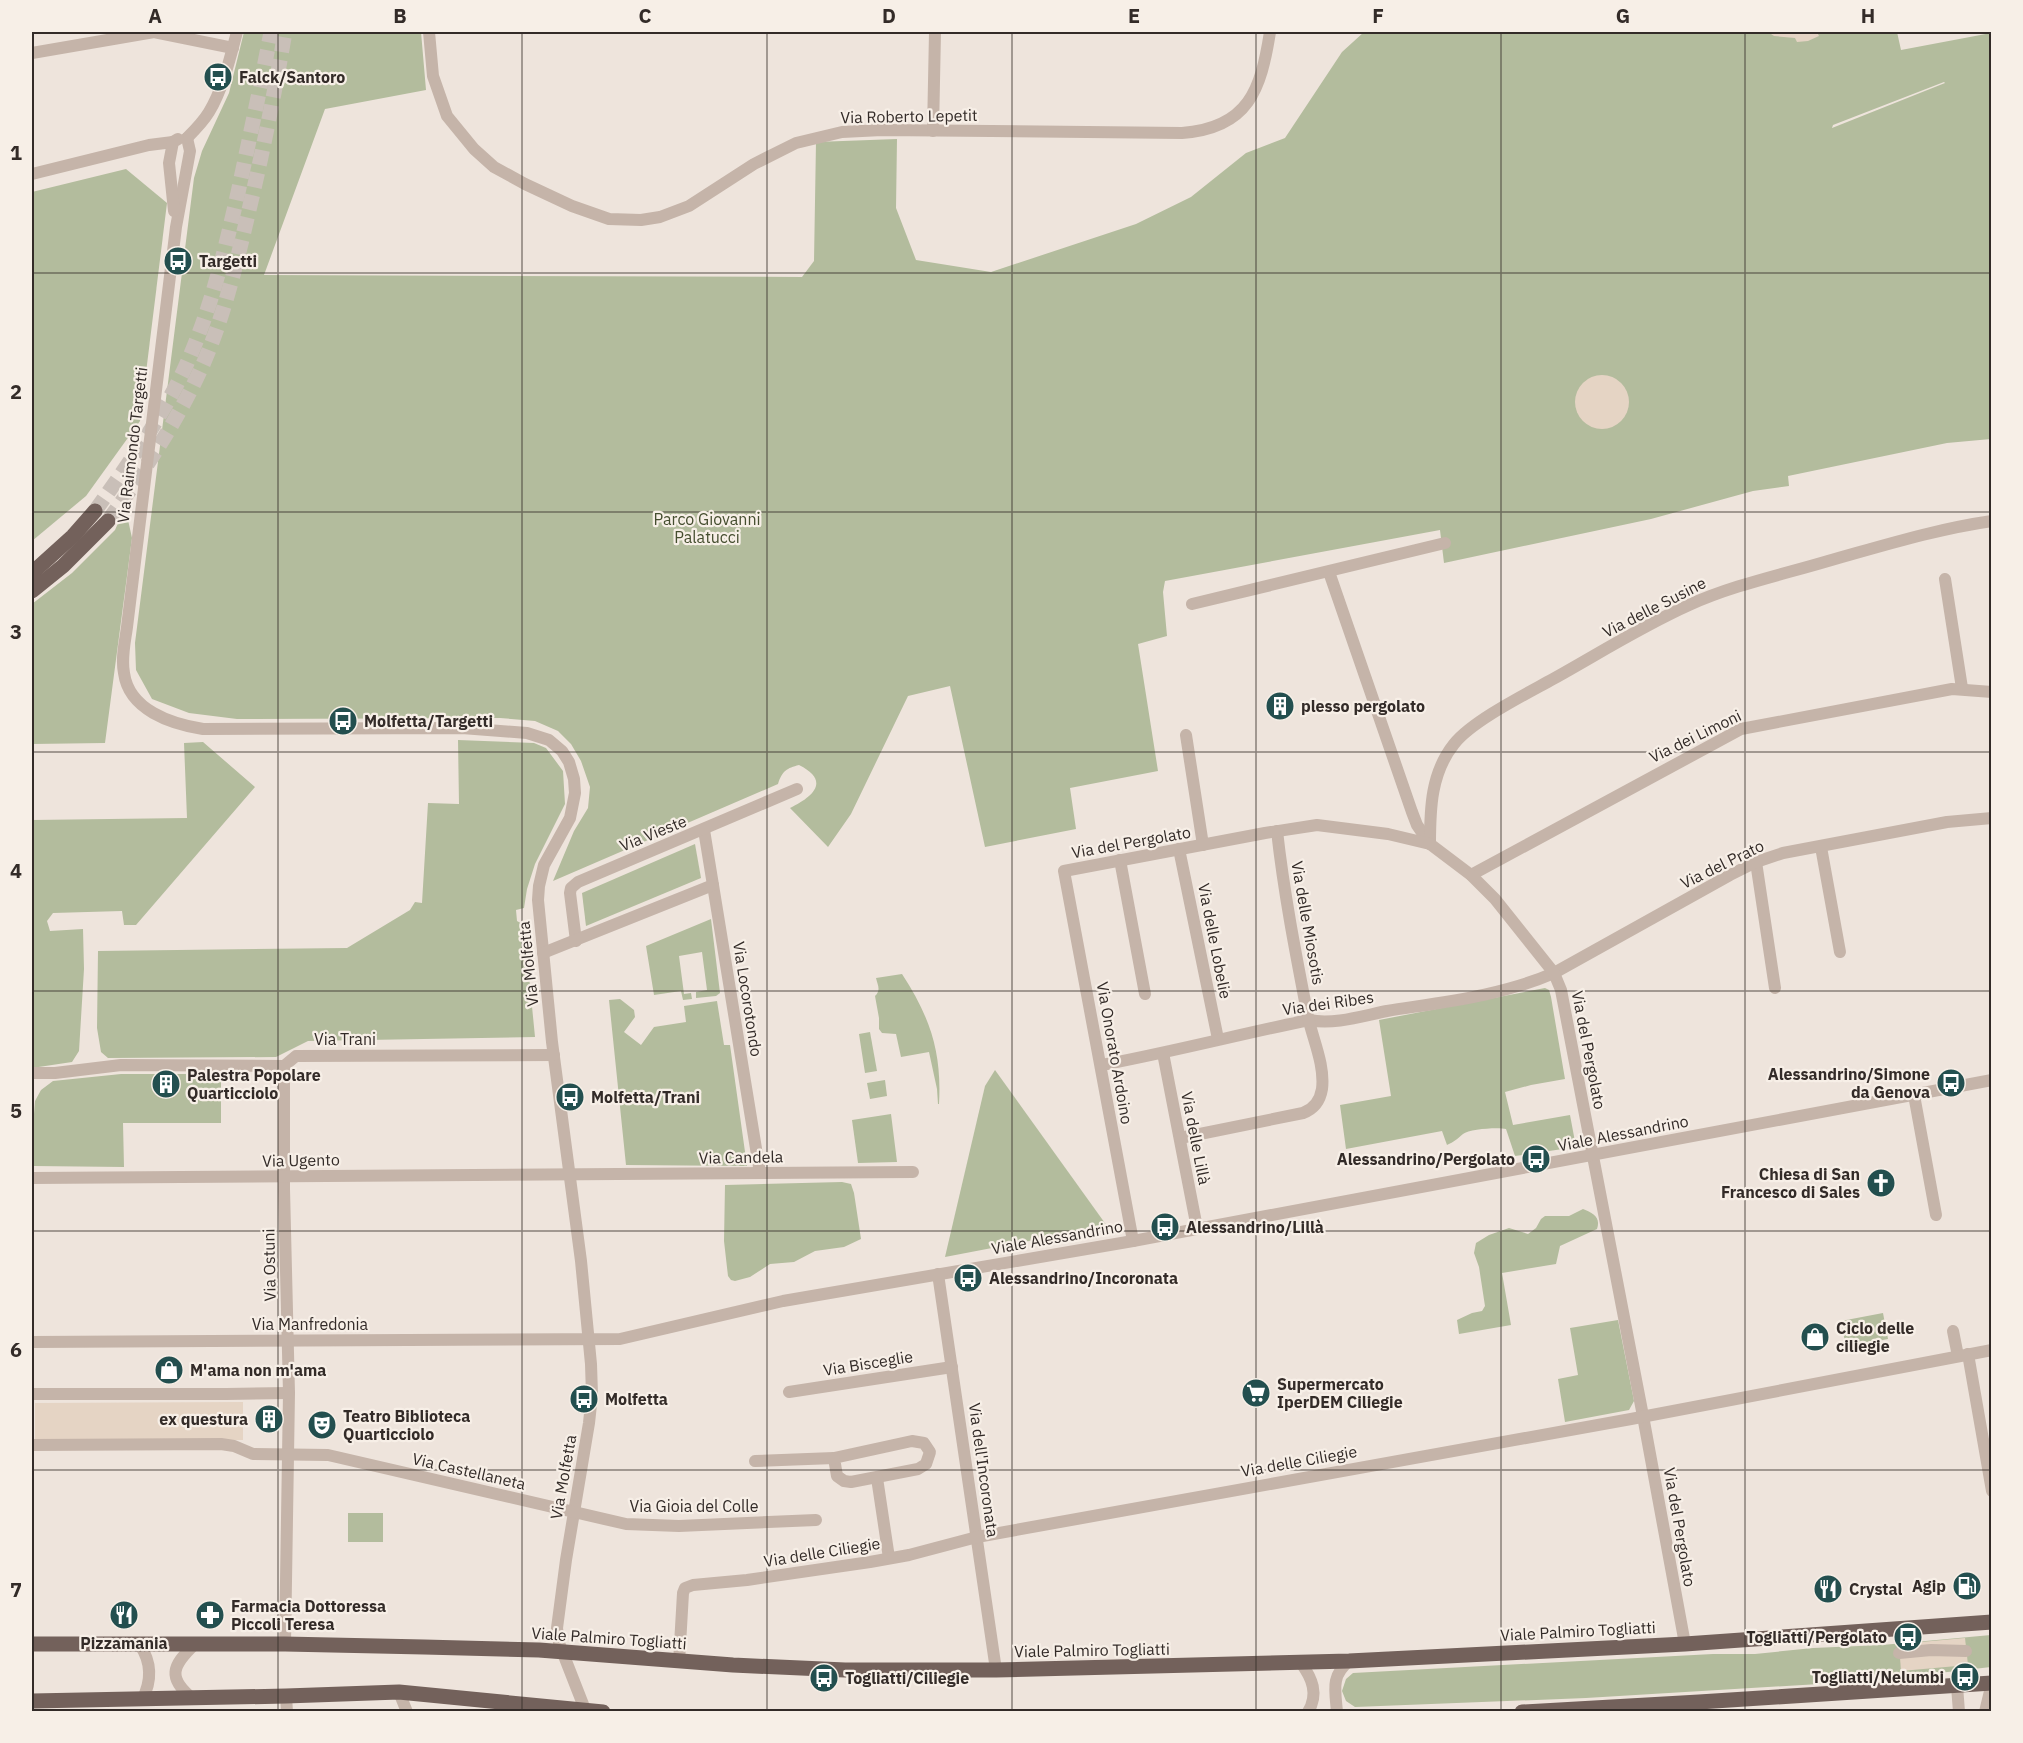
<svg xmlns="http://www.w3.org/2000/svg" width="2023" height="1743" font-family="'IBM Plex Sans',sans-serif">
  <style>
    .green { fill: #b3bc9d; fill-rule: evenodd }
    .plaza { fill: #e5d4c4 }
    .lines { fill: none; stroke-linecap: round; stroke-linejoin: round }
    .major-tunnel { stroke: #c9bfb8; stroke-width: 15; stroke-dasharray: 15 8; stroke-linecap: butt }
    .minor { stroke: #c5b4a9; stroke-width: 12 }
    .major { stroke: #73615b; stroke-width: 15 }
    .grid { fill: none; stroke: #332b28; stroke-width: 1.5; stroke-opacity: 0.55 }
    .labels { text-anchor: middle; stroke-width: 4.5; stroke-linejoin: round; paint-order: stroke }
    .poi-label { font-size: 16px; font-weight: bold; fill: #332b28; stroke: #f7efe7; text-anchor: start }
    .street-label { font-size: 16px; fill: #332b28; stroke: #f7efe7 }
    .park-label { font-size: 16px; fill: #454e2f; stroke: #f7efe7 }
    .neatline { fill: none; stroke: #332b28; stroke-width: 2 }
    .grid-label { font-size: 20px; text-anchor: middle; font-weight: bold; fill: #332b28 }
  </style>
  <rect width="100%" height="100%" fill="#eee4dc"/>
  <g class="green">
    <path d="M 244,32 L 421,32 L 426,90 L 325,109 L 264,275 L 802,277 L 814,261 L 816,142 L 897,139 L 896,208 L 916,260 L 991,272 L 1136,224 L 1191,197 L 1246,153 L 1285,138 L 1342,52 L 1364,32 L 1897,32 L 1901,50 L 1991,33 L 1991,439 L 1947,443 L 1788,476 L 1789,486 L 1753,491 L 1651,519 L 1444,563 L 1440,530 L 1165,581 L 1163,592 L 1167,636 L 1138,644 L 1158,771 L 1070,788 L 1076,829 L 985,847 L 950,686 L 908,696 L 851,814 L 828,847 L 790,808 C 813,797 831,781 799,765 C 787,768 782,771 778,784 L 553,881 L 574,831 L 588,808 L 590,787 L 581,761 L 571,744 L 558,731 L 535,721 L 500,718 L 237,719 L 189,713 L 152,699 L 136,670 L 135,643 L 194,178 L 202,151 L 229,93 ZM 1944,82 L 1945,83 L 1832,128 L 1833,125 Z"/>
    <polygon points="126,169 167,203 140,421 86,496 32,541 32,192"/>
    <polygon points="131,494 128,520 132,538 105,743 32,744 32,604 72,573 115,530"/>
    <polygon points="458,740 534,743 546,748 563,771 565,804 535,864 527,889 524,908 516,910 517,921 524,925 535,1037 308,1041 276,1057 108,1058 101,1052 97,1028 98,951 347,948 410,910 415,902 422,903 428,803 459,804"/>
    <polygon points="203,742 255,787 136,925 124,925 122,911 53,913 47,921 50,931 83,929 84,969 79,1051 72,1062 32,1068 32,820 187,818 184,743"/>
    <polygon points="695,844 701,878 586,926 582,893"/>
    <polygon points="711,919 720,993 716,996 696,998 696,992 707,990 702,952 679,956 684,994 691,993 692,999 683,1000 681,991 654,995 646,946"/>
    <path d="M 902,974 C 930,1017 942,1052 939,1104 L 938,1104 L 937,1089 L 929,1052 L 901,1057 L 896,1034 L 882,1033 L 879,1029 L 879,1018 L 875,996 C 881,990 878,986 876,978 Z"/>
    <path d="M 1545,988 L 1549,990 L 1551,997 L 1565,1079 L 1531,1085 L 1505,1092 L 1513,1125 L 1570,1115 L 1576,1147 L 1515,1156 L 1506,1129 C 1498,1127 1469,1129 1463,1134 C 1457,1139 1454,1142 1447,1145 L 1442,1131 L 1346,1149 L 1340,1105 L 1391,1096 L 1379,1020 Z"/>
    <polygon points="620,999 634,1010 635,1017 624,1032 641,1045 654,1027 686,1022 684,1006 717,1001 724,1045 730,1045 747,1166 626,1165 609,1000"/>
    <polygon points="870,1032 877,1071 865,1073 859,1034"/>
    <polygon points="995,1070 1107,1226 945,1257 985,1086"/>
    <polygon points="121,1074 221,1074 221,1123 123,1123 124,1167 34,1166 34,1114 35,1101 41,1090 53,1081"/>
    <polygon points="885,1080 887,1096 870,1099 867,1083"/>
    <polygon points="891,1114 897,1162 858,1163 852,1120"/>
    <polygon points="842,1182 851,1184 854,1193 861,1239 844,1247 815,1251 794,1262 770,1264 750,1277 735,1281 731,1280 728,1276 724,1241 725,1185"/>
    <path d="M 1583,1209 C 1593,1213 1601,1217 1597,1229 L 1560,1246 L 1556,1264 L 1502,1273 L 1511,1325 L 1459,1334 L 1457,1320 L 1472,1313 L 1482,1311 L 1485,1306 L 1479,1267 L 1474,1253 L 1476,1243 L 1489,1235 L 1509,1228 L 1528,1234 L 1536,1228 L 1541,1219 L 1545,1216 L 1569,1216 Z"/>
    <polygon points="1883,1313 1888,1339 1846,1347 1841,1321"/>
    <polygon points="1618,1320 1634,1401 1629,1410 1565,1422 1558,1379 1578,1375 1570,1328"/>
    <rect x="348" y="1513" width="35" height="29"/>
    <polygon points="1991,1635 1991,1667 1869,1681 1586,1698 1355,1707 1346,1701 1342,1691 1346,1679 1353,1673 1713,1654 1755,1654 1813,1648 1882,1645"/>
  </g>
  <g class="plaza">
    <polygon points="1768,32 1808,34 1817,32 1819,36 1808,41 1797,42 1795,38 1774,36"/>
    <circle cx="1602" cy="402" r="27"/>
    <polygon points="243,1402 243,1440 35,1440 35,1403"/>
    <polygon points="1965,1638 1968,1665 1901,1671 1899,1644"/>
  </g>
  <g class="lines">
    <g class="major-tunnel">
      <path d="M 95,511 C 127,466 159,422 183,372 C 210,314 225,251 239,188 C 250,136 261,84 271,32"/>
      <path d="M 108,521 C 144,471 179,419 204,362 C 225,313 237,261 249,210 C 263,151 275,91 285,32"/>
    </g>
    <g class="minor">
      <path d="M 429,32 L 433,76 L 447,116 L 474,149 L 494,167 L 525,184 L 572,206 L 609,219 L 641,220 L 660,217 L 689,206 L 754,164 L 796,143 L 842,132 L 882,130 L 1182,133 C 1249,128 1261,89 1270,32"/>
      <polyline points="32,53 154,32 233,48"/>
      <polyline points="933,131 935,32"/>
      <path d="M 187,138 L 190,151 L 176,227 L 127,627 C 125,642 121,658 124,673 C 129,710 171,724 203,729 L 462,728 L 527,733 L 549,740 L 562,751 L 569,762 L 574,779 L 575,793 L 570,818 L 544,865 L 539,886 L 538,900 L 552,1042 L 581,1261 L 591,1364 L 592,1395 L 589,1423 L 566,1560 L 557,1628 L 559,1643 L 586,1712"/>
      <path d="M 187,138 C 195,130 203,122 209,112 C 223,89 230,58 237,32"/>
      <polyline points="32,174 149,145 173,142"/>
      <polyline points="174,211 169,163 173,142 178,139"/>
      <polyline points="1329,572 1412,812 1417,825 1430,844"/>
      <polyline points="1945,579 1962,688"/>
      <polyline points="1192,604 1445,543"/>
      <polyline points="1186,735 1203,845"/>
      <polyline points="704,830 760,1173"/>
      <path d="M 1430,844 C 1430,808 1431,773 1454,744 C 1472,721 1526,694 1553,679 C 1598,654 1642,626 1689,605 C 1733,585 1781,575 1828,561 C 1882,546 1936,529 1992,521"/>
      <polyline points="1821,847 1840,952"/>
      <polyline points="1179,849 1218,1039"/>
      <polyline points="1120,860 1145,994"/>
      <polyline points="1756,862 1775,988"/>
      <polyline points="1471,875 1741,729 1952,689 1992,692"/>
      <polyline points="576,941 570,893 571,888 578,882 797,789"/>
      <polyline points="543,953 713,885"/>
      <polyline points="1163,1053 1197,1228"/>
      <path d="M 1107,1064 C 1175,1051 1241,1034 1309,1020 C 1334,1025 1362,1016 1387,1011 C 1443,1002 1501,996 1554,973 L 1730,875 L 1756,862 L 1783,853 L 1947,822 L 1992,818"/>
      <polyline points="284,1066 284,1189 289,1393 285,1644"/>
      <polyline points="32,1073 55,1073 121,1065 284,1066 296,1056 554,1055"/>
      <polyline points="1914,1095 1936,1215"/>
      <path d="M 1180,1138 L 1303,1113 C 1314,1109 1320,1101 1322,1089 C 1325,1065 1313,1040 1308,1017 C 1296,955 1284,894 1277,831"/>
      <polyline points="32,1178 913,1172"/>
      <polyline points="1133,1241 1064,871 1265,833 1317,825 1388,834 1430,844 1471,875 1495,899 1554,973 1561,990 1643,1416 1685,1644"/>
      <polyline points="938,1274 996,1670"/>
      <polyline points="1953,1331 1958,1356"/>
      <polyline points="32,1342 620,1339 783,1301 1133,1241 1992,1080"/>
      <polyline points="1968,1354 1992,1491"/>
      <polyline points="789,1392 952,1367"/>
      <polyline points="32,1394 226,1394 289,1393"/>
      <polygon points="912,1441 924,1443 930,1452 926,1464 918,1469 851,1482 844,1481 837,1476 834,1458"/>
      <polyline points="32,1445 221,1444 234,1446 253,1454 328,1455 626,1524 679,1526 816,1520"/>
      <polyline points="755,1461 834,1458"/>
      <polyline points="877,1478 889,1558"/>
      <path d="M 140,1645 C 152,1663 152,1681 142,1700"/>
      <polyline points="1899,1653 1931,1650 1966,1651"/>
      <polyline points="679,1662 683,1593 685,1588 693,1585 747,1580 870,1562 909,1555 977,1537 1631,1419 1992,1350"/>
      <path d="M 1301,1663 C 1312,1678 1319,1694 1308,1712"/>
      <polyline points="1957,1686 1959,1712"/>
      <polyline points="399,1692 407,1712"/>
      <polyline points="286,1696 287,1712"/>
      <path d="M 193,1699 C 167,1678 172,1666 194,1645"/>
      <path d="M 1337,1712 C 1335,1689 1331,1676 1349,1661"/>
      <polyline points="1985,1712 1992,1683"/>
    </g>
    <g class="major">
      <polyline points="32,573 73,536 95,511"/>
      <polyline points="32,591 63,566 108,521"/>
      <polyline points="32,1644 285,1644 424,1647 539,1650 733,1665 845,1670 996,1670 1349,1661 1685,1644 1992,1622"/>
      <polyline points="32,1701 286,1696 399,1692 603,1712"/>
      <polyline points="1522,1712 1699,1702 1992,1683"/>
    </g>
  </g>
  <path class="grid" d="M 278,32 L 278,1712M 522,32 L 522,1712M 767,32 L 767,1712M 1012,32 L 1012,1712M 1256,32 L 1256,1712M 1501,32 L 1501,1712M 1745,32 L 1745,1712M 32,273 L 1992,273M 32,512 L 1992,512M 32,752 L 1992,752M 32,991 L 1992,991M 32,1231 L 1992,1231M 32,1470 L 1992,1470"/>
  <defs>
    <g id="bus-disc" transform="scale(1.5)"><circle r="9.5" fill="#234f4f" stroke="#f7efe7"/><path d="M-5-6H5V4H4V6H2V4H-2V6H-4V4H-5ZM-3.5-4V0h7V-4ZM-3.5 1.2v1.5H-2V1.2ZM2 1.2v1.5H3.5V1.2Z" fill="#fff"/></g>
    <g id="building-disc" transform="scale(1.5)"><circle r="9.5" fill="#234f4f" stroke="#f7efe7"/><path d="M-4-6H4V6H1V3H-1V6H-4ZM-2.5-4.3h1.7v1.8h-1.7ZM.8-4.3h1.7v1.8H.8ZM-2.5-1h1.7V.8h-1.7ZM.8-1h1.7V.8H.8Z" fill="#fff"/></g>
    <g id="church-disc" transform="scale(1.5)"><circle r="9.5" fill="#234f4f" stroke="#f7efe7"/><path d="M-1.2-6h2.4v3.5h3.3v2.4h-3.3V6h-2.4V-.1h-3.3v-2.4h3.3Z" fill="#fff"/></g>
    <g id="shop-disc" transform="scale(1.5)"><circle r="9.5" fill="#234f4f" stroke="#f7efe7"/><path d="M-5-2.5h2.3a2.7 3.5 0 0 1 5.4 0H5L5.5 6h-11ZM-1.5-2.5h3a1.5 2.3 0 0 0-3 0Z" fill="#fff"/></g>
    <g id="supermarket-disc" transform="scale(1.5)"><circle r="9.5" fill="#234f4f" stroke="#f7efe7"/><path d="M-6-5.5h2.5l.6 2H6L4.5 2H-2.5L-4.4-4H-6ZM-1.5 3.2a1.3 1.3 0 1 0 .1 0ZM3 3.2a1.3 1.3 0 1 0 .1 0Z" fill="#fff"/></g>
    <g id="theatre-disc" transform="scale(1.5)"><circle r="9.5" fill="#234f4f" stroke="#f7efe7"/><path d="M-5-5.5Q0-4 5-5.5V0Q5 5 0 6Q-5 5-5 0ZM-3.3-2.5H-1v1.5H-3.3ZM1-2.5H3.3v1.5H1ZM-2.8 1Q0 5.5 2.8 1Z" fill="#fff"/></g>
    <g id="fuel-disc" transform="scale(1.5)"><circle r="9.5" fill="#234f4f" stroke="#f7efe7"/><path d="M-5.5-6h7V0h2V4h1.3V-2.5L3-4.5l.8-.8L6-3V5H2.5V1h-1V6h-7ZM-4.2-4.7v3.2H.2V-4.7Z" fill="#fff"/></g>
    <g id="restaurant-disc" transform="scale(1.5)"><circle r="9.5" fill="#234f4f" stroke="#f7efe7"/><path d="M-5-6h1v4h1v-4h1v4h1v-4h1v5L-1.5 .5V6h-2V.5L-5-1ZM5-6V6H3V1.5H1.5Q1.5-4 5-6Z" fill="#fff"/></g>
    <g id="pharmacy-disc" transform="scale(1.5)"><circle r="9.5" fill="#234f4f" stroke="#f7efe7"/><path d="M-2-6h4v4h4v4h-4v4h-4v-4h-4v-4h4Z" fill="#fff"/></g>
  </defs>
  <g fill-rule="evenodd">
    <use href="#bus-disc" x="218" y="77"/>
    <use href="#bus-disc" x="178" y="261"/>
    <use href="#building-disc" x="1280" y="706"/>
    <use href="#bus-disc" x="343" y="721"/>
    <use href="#bus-disc" x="1951" y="1083"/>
    <use href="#building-disc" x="166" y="1084"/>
    <use href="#bus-disc" x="570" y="1097"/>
    <use href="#bus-disc" x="1536" y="1159"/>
    <use href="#church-disc" x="1881" y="1183"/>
    <use href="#bus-disc" x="1165" y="1227"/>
    <use href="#bus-disc" x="968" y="1278"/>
    <use href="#shop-disc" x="1815" y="1337"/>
    <use href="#shop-disc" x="169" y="1370"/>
    <use href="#supermarket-disc" x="1256" y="1393"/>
    <use href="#bus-disc" x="584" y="1399"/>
    <use href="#building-disc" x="269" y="1419"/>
    <use href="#theatre-disc" x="322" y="1425"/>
    <use href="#fuel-disc" x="1967" y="1586"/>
    <use href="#restaurant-disc" x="1828" y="1589"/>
    <use href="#restaurant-disc" x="124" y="1615"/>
    <use href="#pharmacy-disc" x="210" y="1615"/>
    <use href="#bus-disc" x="1908" y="1637"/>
    <use href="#bus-disc" x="1965" y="1677"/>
    <use href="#bus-disc" x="824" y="1678"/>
  </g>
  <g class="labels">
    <g class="poi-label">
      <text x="239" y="83">Falck/Santoro</text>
      <text x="199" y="267">Targetti</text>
      <text x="1301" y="712">plesso pergolato</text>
      <text x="364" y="727">Molfetta/Targetti</text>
      <text x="1930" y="1080" text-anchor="end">Alessandrino/Simone<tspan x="1930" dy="18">da Genova</tspan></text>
      <text x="187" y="1081">Palestra Popolare<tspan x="187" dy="18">Quarticciolo</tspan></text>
      <text x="591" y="1103">Molfetta/Trani</text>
      <text x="1515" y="1165" text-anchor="end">Alessandrino/Pergolato</text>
      <text x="1860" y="1180" text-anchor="end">Chiesa di San<tspan x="1860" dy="18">Francesco di Sales</tspan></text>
      <text x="1186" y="1233">Alessandrino/Lillà</text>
      <text x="989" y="1284">Alessandrino/Incoronata</text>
      <text x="1836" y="1334">Ciclo delle<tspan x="1836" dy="18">ciliegie</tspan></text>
      <text x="190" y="1376">M'ama non m'ama</text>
      <text x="1277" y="1390">Supermercato<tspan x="1277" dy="18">IperDEM Ciliegie</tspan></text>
      <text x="605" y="1405">Molfetta</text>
      <text x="343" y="1422">Teatro Biblioteca<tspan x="343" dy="18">Quarticciolo</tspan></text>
      <text x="248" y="1425" text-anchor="end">ex questura</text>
      <text x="1946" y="1592" text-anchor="end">Agip</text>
      <text x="1849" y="1595">Crystal</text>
      <text x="231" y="1612">Farmacia Dottoressa<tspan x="231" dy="18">Piccoli Teresa</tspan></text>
      <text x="1887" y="1643" text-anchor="end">Togliatti/Pergolato</text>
      <text x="124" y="1649" text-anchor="middle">Pizzamania</text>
      <text x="1944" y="1683" text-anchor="end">Togliatti/Nelumbi</text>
      <text x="845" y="1684">Togliatti/Ciliegie</text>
    </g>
    <g class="street-label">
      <text transform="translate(909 116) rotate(-1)" y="6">Via Roberto Lepetit</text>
      <text transform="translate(132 445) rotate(-83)" y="6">Via Raimondo Targetti</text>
      <text transform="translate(1654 607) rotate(-27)" y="6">Via delle Susine</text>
      <text transform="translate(1695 736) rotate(-26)" y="6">Via dei Limoni</text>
      <text transform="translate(653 833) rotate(-22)" y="6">Via Vieste</text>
      <text transform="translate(1131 842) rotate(-10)" y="6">Via del Pergolato</text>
      <text transform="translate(1722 864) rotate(-26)" y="6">Via del Prato</text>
      <text transform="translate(1308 923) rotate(80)" y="6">Via delle Miosotis</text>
      <text transform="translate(1215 941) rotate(79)" y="6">Via delle Lobelie</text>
      <text transform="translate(528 964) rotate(-96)" y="6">Via Molfetta</text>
      <text transform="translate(748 999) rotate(81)" y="6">Via Locorotondo</text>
      <text transform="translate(1328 1003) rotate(-8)" y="6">Via dei Ribes</text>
      <text x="345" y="1045">Via Trani</text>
      <text transform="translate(1589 1050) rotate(79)" y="6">Via del Pergolato</text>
      <text transform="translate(1115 1053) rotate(80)" y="6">Via Onorato Ardoino</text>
      <text transform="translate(1623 1133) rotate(-11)" y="6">Viale Alessandrino</text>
      <text transform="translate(1196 1138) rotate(79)" y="6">Via delle Lillà</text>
      <text transform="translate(741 1157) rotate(-1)" y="6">Via Candela</text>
      <text transform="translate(301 1160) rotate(-1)" y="6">Via Ugento</text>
      <text transform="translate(1057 1237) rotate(-10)" y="6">Viale Alessandrino</text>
      <text transform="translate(269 1265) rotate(-91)" y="6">Via Ostuni</text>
      <text x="310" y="1330">Via Manfredonia</text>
      <text transform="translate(868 1363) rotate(-9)" y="6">Via Bisceglie</text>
      <text transform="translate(1299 1461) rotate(-10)" y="6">Via delle Ciliegie</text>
      <text transform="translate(984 1470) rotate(82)" y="6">Via dell'Incoronata</text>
      <text transform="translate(469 1471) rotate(13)" y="6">Via Castellaneta</text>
      <text transform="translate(563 1477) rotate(-80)" y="6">Via Molfetta</text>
      <text x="694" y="1512">Via Gioia del Colle</text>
      <text transform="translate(1680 1527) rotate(80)" y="6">Via del Pergolato</text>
      <text transform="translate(822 1552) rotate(-9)" y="6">Via delle Ciliegie</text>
      <text transform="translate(1578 1631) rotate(-3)" y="6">Viale Palmiro Togliatti</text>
      <text transform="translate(609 1638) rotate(4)" y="6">Viale Palmiro Togliatti</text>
      <text transform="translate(1092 1650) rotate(-1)" y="6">Viale Palmiro Togliatti</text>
    </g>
    <g class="park-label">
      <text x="707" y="525">Parco Giovanni<tspan x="707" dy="18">Palatucci</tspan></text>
    </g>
  </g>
  <rect width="2023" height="1743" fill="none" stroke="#f7efe7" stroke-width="66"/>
  <rect x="33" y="33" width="1957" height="1677" class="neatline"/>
  <g class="grid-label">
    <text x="155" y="23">A</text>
    <text x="400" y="23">B</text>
    <text x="645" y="23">C</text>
    <text x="889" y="23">D</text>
    <text x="1134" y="23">E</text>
    <text x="1378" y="23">F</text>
    <text x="1623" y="23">G</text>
    <text x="1868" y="23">H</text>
    <text x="16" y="160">1</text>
    <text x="16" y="399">2</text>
    <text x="16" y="639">3</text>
    <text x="16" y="878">4</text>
    <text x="16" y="1118">5</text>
    <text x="16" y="1357">6</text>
    <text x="16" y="1597">7</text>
  </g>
</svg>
